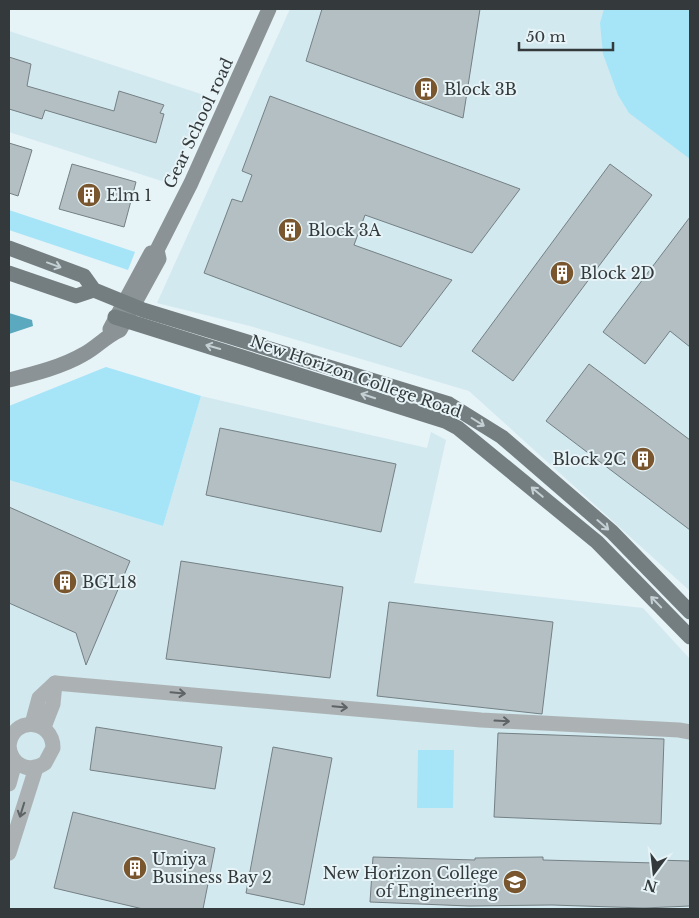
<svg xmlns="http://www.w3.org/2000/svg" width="699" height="918" font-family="'Libre Baskerville',serif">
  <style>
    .built { fill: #d2e9ef }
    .green { fill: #a6e5f8 }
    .water { fill: #5ba9bf }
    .building { fill: #b3bfc3; stroke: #748084 }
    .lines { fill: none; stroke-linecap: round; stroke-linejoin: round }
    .street { stroke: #acb2b4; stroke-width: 15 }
    .secondary { stroke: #8b9396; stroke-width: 15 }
    .primary { stroke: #747e81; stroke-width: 15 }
    .oneway { stroke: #c4d0d4 }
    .oneway2 { stroke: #5e6365 }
    .labels { text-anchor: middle; stroke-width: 4; stroke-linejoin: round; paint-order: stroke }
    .poi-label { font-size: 16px; fill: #34393b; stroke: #e6f3f7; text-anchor: start }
    .street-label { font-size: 16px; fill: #34393b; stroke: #e6f3f7 }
  </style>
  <rect width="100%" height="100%" fill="#e6f3f7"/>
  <g class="built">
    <polygon points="290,9 690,9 690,591 469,391 250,326 157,303"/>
    <polygon points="9,31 210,97 168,183 9,132"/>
    <polygon points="201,396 427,448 431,432 446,440 414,583 643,608 690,659 690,909 332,909 346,858 332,909 9,909 9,480 163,526"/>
  </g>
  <g class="green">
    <polygon points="604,9 690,9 690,159 629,113 618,95 603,54 600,23"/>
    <polygon points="9,210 135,252 128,270 9,230"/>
    <polygon points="106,367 201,396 163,526 9,480 9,406"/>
    <polygon points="418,750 454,750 453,808 417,808"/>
  </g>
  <polygon class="water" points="9,313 32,320 33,326 9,334"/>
  <g class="building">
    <polygon points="322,9 480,9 463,118 306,61"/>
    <polygon points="9,57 31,64 27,86 114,111 119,91 164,105 160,113 164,114 156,143 45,110 42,119 9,109"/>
    <polygon points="270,96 520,189 472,253 365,215 354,245 452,280 401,347 204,273 232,199 242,202 252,175 242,171"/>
    <polygon points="9,143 32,150 18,196 9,193"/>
    <polygon points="72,164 136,182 124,227 59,209"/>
    <polygon points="610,164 652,195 513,381 472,351"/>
    <polygon points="690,217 690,347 670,331 645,364 603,332"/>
    <polygon points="589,364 690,440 690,530 546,421"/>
    <polygon points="220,428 396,464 381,532 206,495"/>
    <polygon points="9,507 130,561 86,665 76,633 9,603"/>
    <polygon points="181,561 343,587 330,678 166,659"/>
    <polygon points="389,602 553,622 542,714 377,696"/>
    <polygon points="96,727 222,747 215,789 90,770"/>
    <polygon points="498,733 664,739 661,824 494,817"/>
    <polygon points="273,747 332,758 304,905 246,893"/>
    <polygon points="73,812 215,848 203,909 143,909 54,888"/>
    <polygon points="373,857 475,860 475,858 543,857 543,860 655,863 656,860 690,861 690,906 644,908 552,905 469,906 370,902"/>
  </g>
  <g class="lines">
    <g class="street">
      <polyline points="32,724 39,698 55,683 481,720 679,730 690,732"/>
      <polyline points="44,727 53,704 55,683"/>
      <path d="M 9,746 C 12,715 53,719 53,748 L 45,763 C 29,774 11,765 9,746"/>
      <polyline points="9,784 14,766 13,759"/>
      <polyline points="9,853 36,768"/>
    </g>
    <g class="secondary">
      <polyline points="110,329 151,253"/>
      <path d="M 9,380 C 33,374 62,367 84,354 C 97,347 106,336 120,330 L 159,259 L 157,250 L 191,183 L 269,9"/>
    </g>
    <g class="primary">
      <polyline points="9,248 84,276 94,290 143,310 449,404 502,437 612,532 690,612"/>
      <polyline points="9,273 76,296 94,290"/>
      <polyline points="115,317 445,421 458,428 597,542 690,637"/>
    </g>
  </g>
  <defs><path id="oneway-shaft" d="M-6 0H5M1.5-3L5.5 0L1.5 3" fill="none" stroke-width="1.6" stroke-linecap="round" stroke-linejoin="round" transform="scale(1.25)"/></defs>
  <g class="oneway">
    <use href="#oneway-shaft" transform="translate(54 265) rotate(20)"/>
    <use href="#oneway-shaft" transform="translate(213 347) rotate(-164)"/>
    <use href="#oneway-shaft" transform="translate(368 396) rotate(-162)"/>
    <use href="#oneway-shaft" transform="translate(478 422) rotate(32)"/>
    <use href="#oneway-shaft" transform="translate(537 492) rotate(-140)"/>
    <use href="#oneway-shaft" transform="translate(603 525) rotate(41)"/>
    <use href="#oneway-shaft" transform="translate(656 602) rotate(-134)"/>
  </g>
  <g class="oneway2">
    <use href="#oneway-shaft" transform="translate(178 693) rotate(5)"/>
    <use href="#oneway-shaft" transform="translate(340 707) rotate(5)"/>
    <use href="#oneway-shaft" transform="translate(502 721) rotate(3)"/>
    <use href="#oneway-shaft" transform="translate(22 810) rotate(107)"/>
  </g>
  <defs>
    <g id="building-disc" transform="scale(1.25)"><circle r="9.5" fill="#79562e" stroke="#e6f3f7"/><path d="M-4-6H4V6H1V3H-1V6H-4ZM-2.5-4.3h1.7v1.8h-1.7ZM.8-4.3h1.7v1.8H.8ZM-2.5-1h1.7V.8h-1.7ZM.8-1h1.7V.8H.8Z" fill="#fff"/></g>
    <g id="university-disc" transform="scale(1.25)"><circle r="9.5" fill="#79562e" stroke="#e6f3f7"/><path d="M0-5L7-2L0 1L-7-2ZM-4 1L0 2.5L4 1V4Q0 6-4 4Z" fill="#fff"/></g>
  </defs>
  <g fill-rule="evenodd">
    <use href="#building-disc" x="426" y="89"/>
    <use href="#building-disc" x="89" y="195"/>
    <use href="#building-disc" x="290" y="230"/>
    <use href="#building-disc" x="562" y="273"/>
    <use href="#building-disc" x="643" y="459"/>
    <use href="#building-disc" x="65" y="582"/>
    <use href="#building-disc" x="135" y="868"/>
    <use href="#university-disc" x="515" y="882"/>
  </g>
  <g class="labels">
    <g class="poi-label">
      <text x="444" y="95">Block 3B</text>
      <text x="106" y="201">Elm 1</text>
      <text x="308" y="236">Block 3A</text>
      <text x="580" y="279">Block 2D</text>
      <text x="626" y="465" text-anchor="end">Block 2C</text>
      <text x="82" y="588">BGL18</text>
      <text x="152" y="865">Umiya<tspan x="152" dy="18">Business Bay 2</tspan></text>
      <text x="498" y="879" text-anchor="end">New Horizon College<tspan x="498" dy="18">of Engineering</tspan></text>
    </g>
    <g class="street-label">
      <text transform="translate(198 123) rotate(-65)" y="6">Gear School road</text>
      <text transform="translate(356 376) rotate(19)" y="6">New Horizon College Road</text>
    </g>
  </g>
  <rect width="699" height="918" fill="none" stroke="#34393b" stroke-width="20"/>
  <g transform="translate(654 873) rotate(195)" stroke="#e6f3f7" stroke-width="4" paint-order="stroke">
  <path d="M0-4L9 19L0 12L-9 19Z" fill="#34393b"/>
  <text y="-8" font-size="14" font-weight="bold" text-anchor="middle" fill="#34393b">N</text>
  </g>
  <path d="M519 42v8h94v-8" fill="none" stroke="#34393b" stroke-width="2.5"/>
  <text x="526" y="42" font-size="15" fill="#34393b" stroke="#e6f3f7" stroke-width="4" paint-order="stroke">50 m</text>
</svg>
